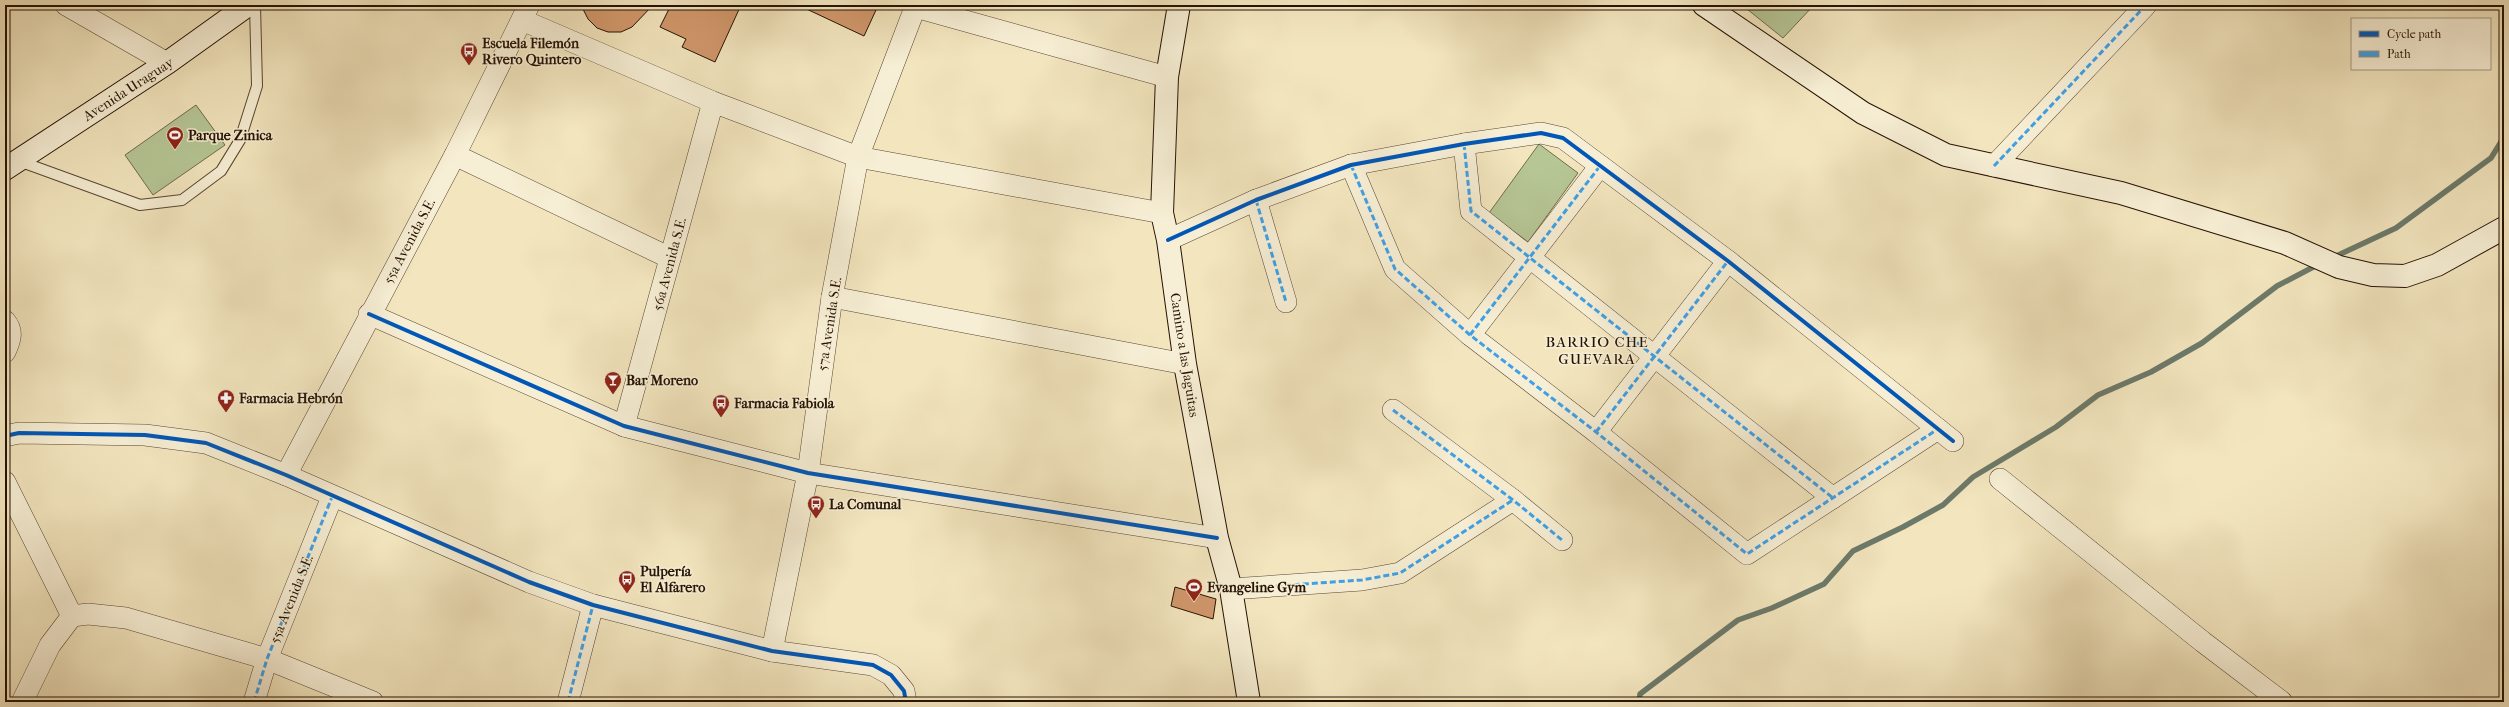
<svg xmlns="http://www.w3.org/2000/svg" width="2509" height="707" font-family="'IM FELL French Canon',serif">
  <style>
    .green { fill: #b6c695; stroke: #6e6c4c }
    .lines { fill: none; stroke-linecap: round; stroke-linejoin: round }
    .stream { stroke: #6c7a6a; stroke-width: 5.5 }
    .building { fill: #d1986c; stroke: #251203 }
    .lane-casing { stroke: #584732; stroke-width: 12 }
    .street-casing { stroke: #584732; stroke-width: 22 }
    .secondary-casing { stroke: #251203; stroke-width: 24 }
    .lane { stroke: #f7efd5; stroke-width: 10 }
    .street { stroke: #f7efd5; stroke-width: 21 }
    .secondary { stroke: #f7efd5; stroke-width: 22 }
    .quiet { stroke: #3ea1e9; stroke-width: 3; stroke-dasharray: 6 3; stroke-linecap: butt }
    .cycleway-casing { stroke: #f7efd5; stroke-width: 6 }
    .cycleway { stroke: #0057b8; stroke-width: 4 }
    .labels { text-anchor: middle; stroke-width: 3; stroke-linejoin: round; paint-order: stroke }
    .poi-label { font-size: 14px; font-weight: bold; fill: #251203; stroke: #f7efd5; text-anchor: start }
    .street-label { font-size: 14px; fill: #251203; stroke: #f7efd5 }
    .neighbourhood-label { font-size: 15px; letter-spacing: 1px; fill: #251203; stroke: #f7efd5 }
  </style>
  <rect width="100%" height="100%" fill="#f3e6bf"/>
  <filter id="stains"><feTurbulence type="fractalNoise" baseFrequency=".005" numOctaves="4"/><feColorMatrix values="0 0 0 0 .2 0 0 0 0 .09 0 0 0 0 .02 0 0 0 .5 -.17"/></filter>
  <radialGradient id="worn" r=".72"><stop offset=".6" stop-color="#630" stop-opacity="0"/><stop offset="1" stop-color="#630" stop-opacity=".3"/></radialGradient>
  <g class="green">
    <polygon points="1742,5 1814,5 1783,38"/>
    <polygon points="196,105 225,145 153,195 125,155"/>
    <polygon points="1539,144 1578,173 1528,242 1489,213"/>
  </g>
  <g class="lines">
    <g class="stream">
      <polyline points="2332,258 2396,228 2491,158 2504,137"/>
      <polyline points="1639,702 1640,694 1738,620 1772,608 1824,584 1853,551 1903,527 1943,505 1973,477 2056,427 2098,395 2151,372 2202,343 2277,286 2319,264"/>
    </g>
  </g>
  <g class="building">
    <polygon points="581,5 653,5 632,27 621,32 608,32 597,28 588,19"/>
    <polygon points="671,5 741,5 715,62 682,47 686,39 660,27"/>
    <polygon points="798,5 865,5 876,10 864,36"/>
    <polygon points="1175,587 1216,599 1213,619 1171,606"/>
  </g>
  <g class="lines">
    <g class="lane-casing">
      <polyline id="lane" points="19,161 140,205 182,200 221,171 240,140 257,86 255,5"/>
    </g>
    <g class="street-casing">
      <g id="street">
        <polyline points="66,5 167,63"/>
        <polyline points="915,7 1167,77"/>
        <polyline points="522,20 713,102 858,157 1162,213"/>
        <polyline points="1464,144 1471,211 1833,498"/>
        <polyline points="455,155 670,258"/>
        <polyline points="1351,165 1395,269 1470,335 1596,432 1747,554 1938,429"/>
        <polyline points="1994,166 2146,5"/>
        <polyline points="1256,200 1286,302"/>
        <polyline points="1168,240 1256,200 1351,165 1464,144 1541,133 1563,138 1728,261 1953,441"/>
        <polyline points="832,297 1185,364"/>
        <polyline points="369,314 624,426 808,473 1217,538"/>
        <path d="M 5,321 C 14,331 10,341 5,352"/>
        <polyline points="1470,335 1600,166"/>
        <polyline points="1393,410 1513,500 1562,540"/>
        <polyline points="624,426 713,102"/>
        <polyline points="1596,432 1728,261"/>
        <polyline points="5,436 19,433 145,435 206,443 286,475 529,582 593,605 772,651 873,665 891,675 904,691 906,702"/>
        <polyline points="286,475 455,155 529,5"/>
        <polyline points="2000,479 2203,642 2282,702"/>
        <polyline points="5,482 72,616"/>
        <polyline points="1231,589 1362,580 1400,573 1513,500"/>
        <polyline points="772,651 808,473 832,297 858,157 916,5"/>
        <polyline points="22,702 50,645 72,616 88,614 126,618 267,659 373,702"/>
        <polyline points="254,702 267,659 332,497"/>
        <polyline points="568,702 593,605"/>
      </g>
    </g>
    <g class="secondary-casing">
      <g id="secondary">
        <polyline points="1179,5 1167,77 1162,213 1168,240 1185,364 1217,538 1231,589 1249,702"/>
        <polyline points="1704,5 1863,113 1946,155 2121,193 2285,243 2339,267 2373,275 2405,276 2437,265 2504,228"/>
        <polyline points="5,169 167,63 248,5"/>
      </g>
    </g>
    <use href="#lane" class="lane"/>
    <use href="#street" class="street"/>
    <use href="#secondary" class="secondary"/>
    <g class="quiet">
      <polyline points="1464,144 1471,211 1833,498"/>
      <polyline points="1351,165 1395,269 1470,335 1596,432 1747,554 1938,429"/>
      <polyline points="1994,166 2146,5"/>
      <polyline points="1256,200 1286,302"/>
      <polyline points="1470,335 1600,166"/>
      <polyline points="1393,410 1513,500 1562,540"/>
      <polyline points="1596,432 1728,261"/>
      <polyline points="1231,589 1362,580 1400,573 1513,500"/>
      <polyline points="254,702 267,659 332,497"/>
      <polyline points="568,702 593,605"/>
    </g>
    <g class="cycleway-casing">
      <g id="cycleway">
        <polyline points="1168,240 1256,200 1351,165 1464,144 1541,133 1563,138 1728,261 1953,441"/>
        <polyline points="369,314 624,426 808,473 1217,538"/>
        <polyline points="5,436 19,433 145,435 206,443 286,475 529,582 593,605 772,651 873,665 891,675 904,691 906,702"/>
      </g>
    </g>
    <use href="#cycleway" class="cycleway"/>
  </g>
  <defs>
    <g id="bus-pin" transform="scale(0.9)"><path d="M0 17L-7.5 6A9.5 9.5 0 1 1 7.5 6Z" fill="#8f2418" stroke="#f7efd5"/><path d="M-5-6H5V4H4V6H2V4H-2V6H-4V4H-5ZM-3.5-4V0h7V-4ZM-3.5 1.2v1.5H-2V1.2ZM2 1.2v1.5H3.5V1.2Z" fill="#fff"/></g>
    <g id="stadium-pin" transform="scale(0.9)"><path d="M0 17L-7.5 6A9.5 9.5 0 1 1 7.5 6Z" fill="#8f2418" stroke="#f7efd5"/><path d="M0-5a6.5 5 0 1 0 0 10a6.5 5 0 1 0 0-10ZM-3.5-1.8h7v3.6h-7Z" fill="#fff"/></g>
    <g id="bar-pin" transform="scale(0.9)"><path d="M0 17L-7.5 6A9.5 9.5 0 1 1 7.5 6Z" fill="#8f2418" stroke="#f7efd5"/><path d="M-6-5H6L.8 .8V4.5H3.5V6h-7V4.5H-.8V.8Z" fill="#fff"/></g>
    <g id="pharmacy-pin" transform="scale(0.9)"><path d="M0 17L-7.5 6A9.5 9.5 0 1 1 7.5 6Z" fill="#8f2418" stroke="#f7efd5"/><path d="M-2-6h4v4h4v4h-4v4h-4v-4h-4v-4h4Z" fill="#fff"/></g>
  </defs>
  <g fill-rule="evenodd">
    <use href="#bus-pin" x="469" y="51"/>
    <use href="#stadium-pin" x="175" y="135"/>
    <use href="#bar-pin" x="613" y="380"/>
    <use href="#pharmacy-pin" x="226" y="398"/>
    <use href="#bus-pin" x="721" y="403"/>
    <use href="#bus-pin" x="816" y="504"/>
    <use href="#bus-pin" x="627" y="579"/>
    <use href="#stadium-pin" x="1194" y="587"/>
  </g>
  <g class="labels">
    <g class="poi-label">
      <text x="482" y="48">Escuela Filemón<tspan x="482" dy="16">Rivero Quintero</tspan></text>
      <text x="188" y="140">Parque Zinica</text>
      <text x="626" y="385">Bar Moreno</text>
      <text x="239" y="403">Farmacia Hebrón</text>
      <text x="734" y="408">Farmacia Fabiola</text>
      <text x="829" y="509">La Comunal</text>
      <text x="640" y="576">Pulpería<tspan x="640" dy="16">El Alfarero</tspan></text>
      <text x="1207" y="592">Evangeline Gym</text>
    </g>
    <g class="street-label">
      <text transform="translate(128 89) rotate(-33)" y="5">Avenida Uraguay</text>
      <text transform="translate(409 241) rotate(-62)" y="5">55a Avenida S.E.</text>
      <text transform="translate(669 264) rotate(-75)" y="5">56a Avenida S.E.</text>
      <text transform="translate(829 324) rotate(-81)" y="5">57a Avenida S.E.</text>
      <text transform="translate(1185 355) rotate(81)" y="5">Camino a las Jaguitas</text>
      <text transform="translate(291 599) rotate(-68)" y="5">55a Avenida S.E.</text>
    </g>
    <g class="neighbourhood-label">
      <text x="1597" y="347">BARRIO CHE<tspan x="1597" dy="17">GUEVARA</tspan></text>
    </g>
  </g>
  <rect width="2509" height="707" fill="none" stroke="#f3e6bf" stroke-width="20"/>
  <rect x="6" y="6" width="2497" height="695" fill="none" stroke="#251203" stroke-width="2"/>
  <rect x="10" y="10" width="2489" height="687" fill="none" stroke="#251203"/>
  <rect x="2351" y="18" width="140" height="52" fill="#f7efd5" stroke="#a39781"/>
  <rect x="2359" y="31" width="20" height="6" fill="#0057b8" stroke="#a39781"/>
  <text x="2387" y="38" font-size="12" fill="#251203">Cycle path</text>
  <rect x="2359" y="51" width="20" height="6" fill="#3ea1e9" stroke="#a39781"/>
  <text x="2387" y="58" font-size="12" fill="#251203">Path</text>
  <rect width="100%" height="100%" filter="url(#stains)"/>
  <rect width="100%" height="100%" fill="url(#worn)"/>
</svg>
